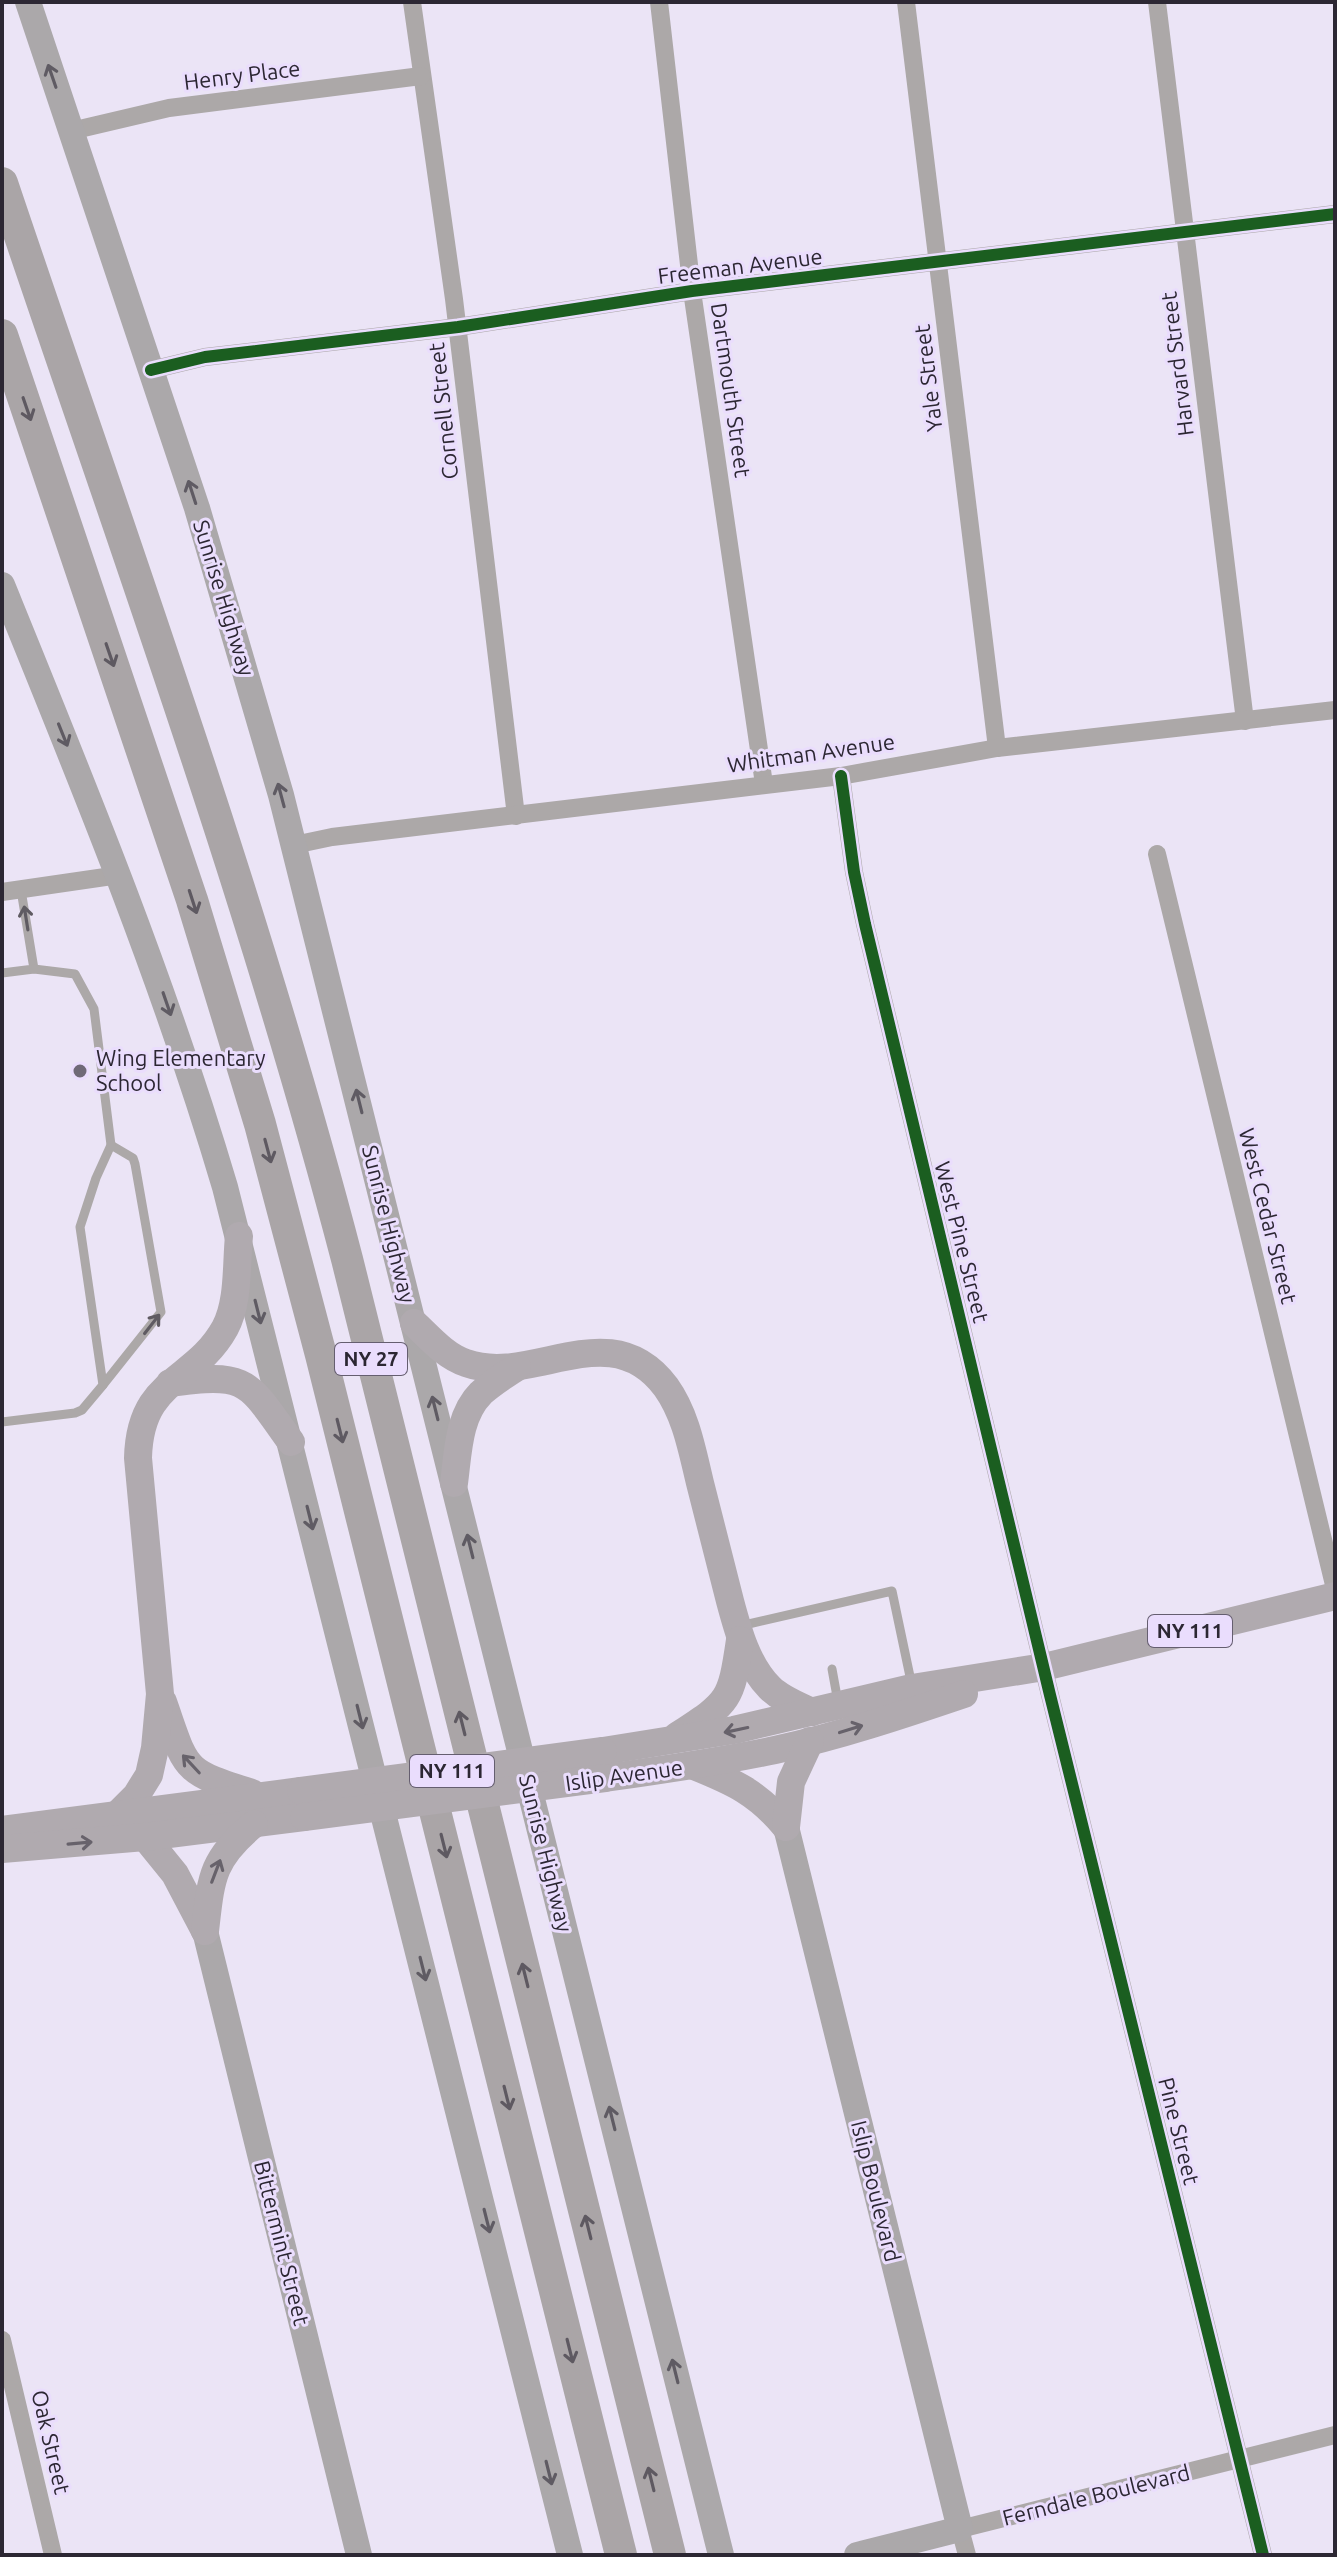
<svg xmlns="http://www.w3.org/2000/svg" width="1337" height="2557" font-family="Ubuntu,sans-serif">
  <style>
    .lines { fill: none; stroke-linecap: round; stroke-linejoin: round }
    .lane { stroke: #aca8a8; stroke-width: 9 }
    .street { stroke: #aca8a8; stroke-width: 18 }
    .secondary { stroke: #aba8aa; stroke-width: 26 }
    .primary { stroke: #b0aaaf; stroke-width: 28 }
    .highway { stroke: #aaa5a7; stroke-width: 32 }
    .primary-bridge { stroke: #b0aaaf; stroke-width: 28 }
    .cycleway-casing { stroke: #eaddfd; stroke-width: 17 }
    .cycleway { stroke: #1b5e20; stroke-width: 12 }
    .oneway { stroke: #5f5b63 }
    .oneway2 { stroke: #5e5961 }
    .oneway3 { stroke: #5f5b62 }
    .oneway4 { stroke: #67626b }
    .poi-dot { fill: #6f6977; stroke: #eaddfd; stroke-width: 3 }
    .labels { text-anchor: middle; stroke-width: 6; stroke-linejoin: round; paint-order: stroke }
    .shield { fill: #eaddfd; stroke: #655e70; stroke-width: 2 }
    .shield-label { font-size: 20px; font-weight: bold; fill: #2c2733 }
    .street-label { font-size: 22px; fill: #2c2733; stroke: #eaddfd }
    .poi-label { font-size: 22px; fill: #2c2733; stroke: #eaddfd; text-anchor: start }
  </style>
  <rect width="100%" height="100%" fill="#ebe4f6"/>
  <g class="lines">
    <g class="lane">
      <polyline points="2,973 34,969 21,890"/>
      <polyline points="103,1385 161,1312 135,1164 133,1158 111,1145"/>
      <polyline points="2,1422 75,1413 82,1410 103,1385 80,1227 96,1178 111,1145 94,1009 75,974 34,969"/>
      <polyline points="740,1626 892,1591 912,1686"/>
      <polyline points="832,1669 838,1702"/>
    </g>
    <g class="street">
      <polyline points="412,2 454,299 516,816"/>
      <polyline points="659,2 692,291 764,784"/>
      <polyline points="906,2 997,748"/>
      <polyline points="1157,2 1245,721"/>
      <polyline points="71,131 169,108 421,76"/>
      <polyline points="151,370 205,357 458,327 692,291 1335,214"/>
      <polyline points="841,776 854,872 865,924 1050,1695 1263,2555"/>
      <polyline points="294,845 332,837 841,776 997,748 1335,710"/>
      <polyline points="1157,854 1335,1589"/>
      <polyline points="2,892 119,875"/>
      <polyline points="2,2340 53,2555"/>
      <polyline points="967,2555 960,2529 1335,2435"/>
    </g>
    <g class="secondary">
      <polyline points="28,2 197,508 281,795 721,2555"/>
      <path d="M 2,585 C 83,784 164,981 225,1187 L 570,2555"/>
      <polyline points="786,1827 960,2529 857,2555"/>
      <polyline points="205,1931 359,2555"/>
    </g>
    <g class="primary">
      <path d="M 414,1323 C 430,1338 445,1356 466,1363 C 533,1387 610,1312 666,1387 C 686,1415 692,1450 700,1483 C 710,1522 720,1561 730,1601 C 738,1631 747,1665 770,1688 C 781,1699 797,1705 812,1712"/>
      <path d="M 170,1383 C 249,1372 247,1381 291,1442"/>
      <path d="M 454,1483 C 458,1454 458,1416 481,1393 C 492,1383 505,1375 517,1367"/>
      <path d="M 163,1702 C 187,1770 181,1771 252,1793"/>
      <path d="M 677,1736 C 729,1702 731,1702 740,1640"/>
      <polyline points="603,1751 734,1730 912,1688 1044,1667 1335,1596"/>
      <path d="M 694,1766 C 734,1782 758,1793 786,1827"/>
      <path d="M 605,1778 C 662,1770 719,1762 775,1750 C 839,1736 902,1715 964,1694"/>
      <path d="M 117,1815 L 136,1796 L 149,1775 L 155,1748 L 160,1694 L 138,1458 C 140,1377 194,1384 225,1328 C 239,1302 236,1265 239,1236"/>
      <polyline points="786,1827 791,1782 810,1741"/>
      <polyline points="2,1830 301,1791"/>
      <polyline points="145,1837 175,1874 205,1931"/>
      <polyline points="2,1849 145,1837 304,1817"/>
      <path d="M 205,1931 C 211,1879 211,1859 254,1824"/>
    </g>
    <g class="highway">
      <path d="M 2,183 C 122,540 252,895 347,1259 L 670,2555"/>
      <polyline points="2,335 192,900 260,1124 321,1355 621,2555"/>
    </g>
    <g class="primary-bridge">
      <polyline points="301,1791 603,1751"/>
      <polyline points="304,1817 605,1778"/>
    </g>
    <g class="cycleway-casing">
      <g id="cycleway">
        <polyline points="151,370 205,357 458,327 692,291 1335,214"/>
        <polyline points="841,776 854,872 865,924 1050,1695 1263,2555"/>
      </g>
    </g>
    <use href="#cycleway" class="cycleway"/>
  </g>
  <defs><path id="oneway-shaft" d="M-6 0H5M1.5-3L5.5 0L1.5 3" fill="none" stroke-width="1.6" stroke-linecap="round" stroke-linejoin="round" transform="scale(2)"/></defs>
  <g class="oneway">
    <use href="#oneway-shaft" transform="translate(52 76) rotate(-109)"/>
    <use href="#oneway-shaft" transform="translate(192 492) rotate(-108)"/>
    <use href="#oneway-shaft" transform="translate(63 735) rotate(68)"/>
    <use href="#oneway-shaft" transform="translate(281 795) rotate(-105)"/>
    <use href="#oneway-shaft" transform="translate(167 1004) rotate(71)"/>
    <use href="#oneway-shaft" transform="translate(359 1101) rotate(-104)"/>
    <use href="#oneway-shaft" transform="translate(258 1312) rotate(76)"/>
    <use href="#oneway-shaft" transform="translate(435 1408) rotate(-104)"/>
    <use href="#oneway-shaft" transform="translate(310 1518) rotate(76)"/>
    <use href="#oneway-shaft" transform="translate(470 1546) rotate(-104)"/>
    <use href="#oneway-shaft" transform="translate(360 1717) rotate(76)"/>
    <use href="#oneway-shaft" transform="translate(423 1969) rotate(76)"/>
    <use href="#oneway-shaft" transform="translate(612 2118) rotate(-104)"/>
    <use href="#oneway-shaft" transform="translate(487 2221) rotate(76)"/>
    <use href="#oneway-shaft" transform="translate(675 2371) rotate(-104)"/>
    <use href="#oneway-shaft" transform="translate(549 2473) rotate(76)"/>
  </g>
  <g class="oneway2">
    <use href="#oneway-shaft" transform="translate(27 409) rotate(71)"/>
    <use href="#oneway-shaft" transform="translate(110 655) rotate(71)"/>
    <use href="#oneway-shaft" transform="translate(193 902) rotate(72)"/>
    <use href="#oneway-shaft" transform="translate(268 1151) rotate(75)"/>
    <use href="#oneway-shaft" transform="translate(340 1431) rotate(76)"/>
    <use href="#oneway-shaft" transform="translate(462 1723) rotate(-104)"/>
    <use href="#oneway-shaft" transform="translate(444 1846) rotate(76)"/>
    <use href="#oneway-shaft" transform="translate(525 1975) rotate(-104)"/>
    <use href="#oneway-shaft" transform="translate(507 2098) rotate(76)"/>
    <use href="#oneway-shaft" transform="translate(588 2227) rotate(-104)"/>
    <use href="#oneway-shaft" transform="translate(570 2351) rotate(76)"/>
    <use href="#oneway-shaft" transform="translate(651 2479) rotate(-104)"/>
  </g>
  <g class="oneway3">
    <use href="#oneway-shaft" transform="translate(26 918) rotate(-99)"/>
    <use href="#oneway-shaft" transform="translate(152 1324) rotate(-52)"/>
  </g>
  <g class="oneway4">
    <use href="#oneway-shaft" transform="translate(851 1729) rotate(-17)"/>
    <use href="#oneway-shaft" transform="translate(736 1730) rotate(168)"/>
    <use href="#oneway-shaft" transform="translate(191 1764) rotate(-133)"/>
    <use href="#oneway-shaft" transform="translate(80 1843) rotate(-5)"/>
    <use href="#oneway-shaft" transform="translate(216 1871) rotate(-69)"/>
  </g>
  <circle class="poi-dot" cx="80" cy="1071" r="8"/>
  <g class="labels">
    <g class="shield">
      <rect x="335" y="1343" width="72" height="32" rx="6"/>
      <rect x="1148" y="1615" width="84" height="32" rx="6"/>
      <rect x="410" y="1755" width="84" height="32" rx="6"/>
    </g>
    <g class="shield-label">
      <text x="371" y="1366">NY 27</text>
      <text x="1190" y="1638">NY 111</text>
      <text x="452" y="1778">NY 111</text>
    </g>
    <g class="street-label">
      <text transform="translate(242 75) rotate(-7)" y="8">Henry Place</text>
      <text transform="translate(740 266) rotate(-7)" y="8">Freeman Avenue</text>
      <text transform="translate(1177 364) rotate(-97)" y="8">Harvard Street</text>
      <text transform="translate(928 378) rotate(-97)" y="8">Yale Street</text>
      <text transform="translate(731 390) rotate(82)" y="8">Dartmouth Street</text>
      <text transform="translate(443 411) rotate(-96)" y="8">Cornell Street</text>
      <text transform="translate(224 598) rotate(73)" y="8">Sunrise Highway</text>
      <text transform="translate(811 753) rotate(-8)" y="8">Whitman Avenue</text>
      <text transform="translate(1268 1216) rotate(76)" y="8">West Cedar Street</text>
      <text transform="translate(389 1224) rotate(76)" y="8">Sunrise Highway</text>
      <text transform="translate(962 1242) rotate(76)" y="8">West Pine Street</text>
      <text transform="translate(624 1775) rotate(-8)" y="8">Islip Avenue</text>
      <text transform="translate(546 1853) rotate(76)" y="8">Sunrise Highway</text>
      <text transform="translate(1179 2131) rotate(76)" y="8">Pine Street</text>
      <text transform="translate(876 2191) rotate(76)" y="8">Islip Boulevard</text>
      <text transform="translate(282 2243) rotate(76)" y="8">Bittermint Street</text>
      <text transform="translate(51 2442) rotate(77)" y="8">Oak Street</text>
      <text transform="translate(1096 2495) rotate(-14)" y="8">Ferndale Boulevard</text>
    </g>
    <g class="poi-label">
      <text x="96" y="1066">Wing Elementary<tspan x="96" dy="25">School</tspan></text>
    </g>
  </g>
  <rect width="1337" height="2557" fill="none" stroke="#2c2733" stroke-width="8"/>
</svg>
